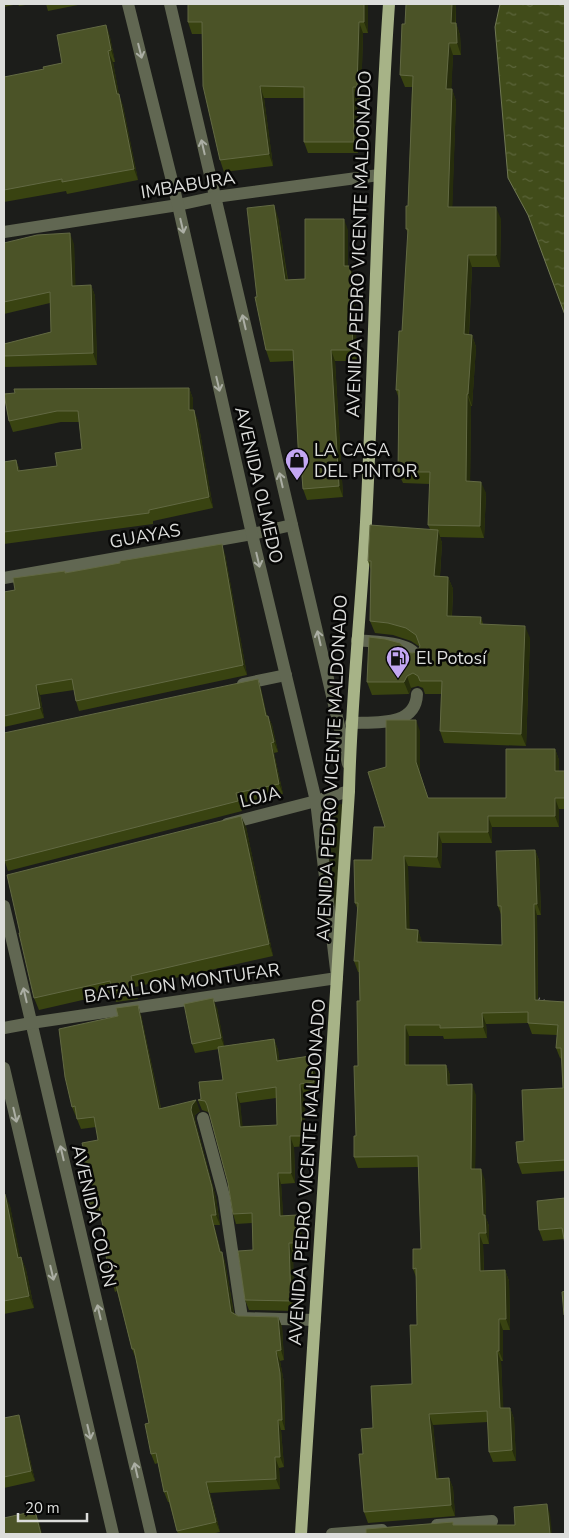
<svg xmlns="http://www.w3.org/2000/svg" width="569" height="1538" font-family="'Nunito Sans',sans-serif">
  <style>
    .green { fill: #2a3113 }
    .water { fill: url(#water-ripples); stroke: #707854 }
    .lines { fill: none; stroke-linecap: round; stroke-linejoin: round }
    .path { stroke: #838481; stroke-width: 3; stroke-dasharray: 1 4; stroke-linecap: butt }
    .minor { stroke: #616752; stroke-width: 12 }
    .major { stroke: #a7b387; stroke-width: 12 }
    .wall { fill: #394311; fill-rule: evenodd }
    .shaded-wall { fill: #262d0c }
    .building { fill: #4b5327; stroke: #626943; fill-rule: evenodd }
    .oneway { stroke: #abaea4 }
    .labels { text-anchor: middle; stroke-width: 5; stroke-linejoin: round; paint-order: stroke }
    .street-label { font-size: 18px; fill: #dcdddb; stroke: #070706 }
    .poi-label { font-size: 18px; fill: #dcdddb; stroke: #070706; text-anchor: start }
  </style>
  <defs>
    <pattern id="water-ripples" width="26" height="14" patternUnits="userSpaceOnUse" patternTransform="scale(1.25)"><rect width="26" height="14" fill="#414c1a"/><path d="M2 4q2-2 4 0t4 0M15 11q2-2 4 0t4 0" fill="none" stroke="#5c653b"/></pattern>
  </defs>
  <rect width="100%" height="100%" fill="#1c1d1a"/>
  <polygon class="green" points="347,803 336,918 322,808"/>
  <polygon class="water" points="500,4 565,4 565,315 528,215 508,178 495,27"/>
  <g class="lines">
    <polyline class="path" points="534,997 547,1002"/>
    <g class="minor">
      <polyline points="170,4 348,764"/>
      <polyline points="4,232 178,205 215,197 379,175"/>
      <polyline points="4,578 252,534 292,525"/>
      <path d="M 357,640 C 372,642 413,641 417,658"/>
      <polyline points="243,684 286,675"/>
      <path d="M 351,723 C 375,722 416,727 417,694"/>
      <polyline points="227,824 316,801 349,791"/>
      <polyline points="4,906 151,1534"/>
      <polyline points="4,1028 31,1023 337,978 316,801 252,534 178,205 128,4"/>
      <polyline points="4,1068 113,1534"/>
      <polyline points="203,1118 224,1196 242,1318 315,1320"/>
      <polyline points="437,1525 492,1521"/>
      <polyline points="332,1534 382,1530"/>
    </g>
    <path class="major" d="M 301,1534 L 349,791 C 351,701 361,612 366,522 C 375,349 377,176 389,4"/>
  </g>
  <g class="wall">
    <polygon points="4,4 32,4 19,6 18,4 4,7"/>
    <polygon points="46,4 83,4 48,11"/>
    <polygon points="368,4 368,33 363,33 361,99 357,99 358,153 308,153 304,142 304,98 264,98 273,166 224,172 220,160 202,34 192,34 188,22"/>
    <polygon points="456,4 456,23 460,35 461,55 453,55 451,89 452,89 456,101 452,207 501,219 500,267 472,267 469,335 472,335 476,347 472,406 471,406 470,481 486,493 484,538 440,537 442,543 440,576 448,577 453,589 452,616 481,617 483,624 530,638 526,746 444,743 440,731 441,694 425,694 423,688 418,686 411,688 409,694 372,695 367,682 408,652 412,653 417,652 420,647 411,641 393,635 375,633 370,621 371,570 368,561 430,529 428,525 430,484 403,483 398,472 399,399 396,390 402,331 408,233 406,229 408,206 412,87 405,87 400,75 405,24"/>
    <polygon points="106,25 110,37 115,62 113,62 119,95 123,106 138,180 67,194 66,191 4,202 4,77 44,69 62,63"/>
    <polygon points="278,217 288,280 305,279 348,230 348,266 354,277 357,361 335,361 343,497 307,500 303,489 302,472 299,464 293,361 270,362 266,350 257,297"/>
    <polygon points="4,243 74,244 75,286 91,285 95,296 97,365 4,367 4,344 51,332 50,303 4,314"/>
    <polygon points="189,388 193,399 193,410 198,421 213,508 153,521 153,524 4,544 4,462 16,460 20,471 57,466 82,449 79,422 61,422 13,432 9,421 4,397"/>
    <polygon points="225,554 247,675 79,711 76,701 74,690 40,695 44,718 4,727 4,592 15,590 65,573"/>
    <polygon points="258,679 261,689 267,716 268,716 272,725 278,752 274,753 283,794 240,803 242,811 8,871 4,859"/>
    <polygon points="420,731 420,773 428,798 506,798 555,749 559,760 559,771 565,771 565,809 559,809 559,827 492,827 492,843 442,843 441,868 408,866 409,930 418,930 422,943 502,945 502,917 498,906 535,850 539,860 541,915 537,915 538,1000 565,1002 565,1171 522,1174 518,1163 524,1141 563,1088 562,1059 560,1058 556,1048 557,1035 532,1034 528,1023 486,1024 487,1038 444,1039 443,1036 409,1036 409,1065 446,1065 450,1075 450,1085 476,1095 475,1169 485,1180 486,1218 489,1226 489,1244 483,1244 484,1271 505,1270 509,1281 510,1330 503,1330 503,1361 501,1361 503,1408 510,1408 514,1419 516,1461 493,1462 489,1452 488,1422 433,1425 438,1478 449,1478 453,1488 455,1516 368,1523 364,1512 363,1454 373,1428 412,1384 417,1325 416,1277 413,1269 421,1249 418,1167 358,1168 354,1157 356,1136 360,1001 359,972 358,972 354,961 358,910 355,903 385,827 386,767"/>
    <polygon points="246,827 273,956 135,987 138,999 116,1002 113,993 39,1010 34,998"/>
    <path d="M 217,1008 L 224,1046 L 274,1039 L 278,1050 L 279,1060 L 310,1056 L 314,1066 L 318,1092 L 304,1094 L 306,1146 L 294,1147 L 295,1183 L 281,1184 L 283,1216 L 301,1226 L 302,1253 L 293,1254 L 294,1311 L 249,1310 L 245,1300 L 253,1250 L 252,1223 L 236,1224 L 233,1214 L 228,1183 L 209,1113 L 208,1112 L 202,1110 L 198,1100 L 201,1099 L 223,1080 L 219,1049 L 195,1053 L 192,1044 ZM 276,1098 L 277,1125 L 242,1126 L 240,1103 Z"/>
    <polygon points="141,1015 161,1108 200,1111 195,1115 195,1120 216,1198 220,1225 214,1225 221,1252 225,1262 234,1313 238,1316 278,1317 282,1327 284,1360 280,1361 284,1383 285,1430 281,1430 284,1467 279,1468 280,1489 210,1493 220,1532 211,1534 178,1534 169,1502 168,1502 164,1492 158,1463 155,1464 151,1454 149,1423 136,1359 132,1349 117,1291 115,1292 112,1281 108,1251 101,1218 95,1219 91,1209 84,1151 98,1140 96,1127 81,1129 72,1107"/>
    <polygon points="4,1194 10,1206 20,1258 21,1257 26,1270 34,1308 4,1314"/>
    <polygon points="565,1198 564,1239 543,1241 539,1230"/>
    <polygon points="4,1418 22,1425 35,1481 4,1488"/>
  </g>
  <g class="shaded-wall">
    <polygon points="364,4 368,4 368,33 364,22"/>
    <polygon points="452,4 456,4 455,35 451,23"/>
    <polygon points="359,22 363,33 361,99 357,87"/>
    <polygon points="456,23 460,35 461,55 457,43"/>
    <polygon points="106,25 110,37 115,62 111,50"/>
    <polygon points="449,43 453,55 451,100 446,89"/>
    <polygon points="108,51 113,62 119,95 123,106 138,180 134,169 117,94"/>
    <polygon points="260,86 264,98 273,166 269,154"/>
    <polygon points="353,87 357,99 358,153 354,142"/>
    <polygon points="452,89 456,101 452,219 448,207"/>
    <polygon points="274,205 278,217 289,291 285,280"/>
    <polygon points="496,207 501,219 500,267 496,255"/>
    <polygon points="344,219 348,230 348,277 344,266"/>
    <polygon points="70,233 74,244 76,297 72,286"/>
    <polygon points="468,255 472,267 468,346 464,334"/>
    <polygon points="350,266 354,277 357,361 353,350"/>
    <polygon points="91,285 95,296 97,365 93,353"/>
    <polygon points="472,335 476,347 472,406 468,394"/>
    <polygon points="331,350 335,361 343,497 339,486"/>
    <polygon points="189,388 193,399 193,422 189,410"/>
    <polygon points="467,394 471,406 470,493 466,481"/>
    <polygon points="194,410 198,421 213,508 209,497"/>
    <polygon points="16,460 20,472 18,471"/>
    <polygon points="481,482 486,493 484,538 480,526"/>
    <polygon points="438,530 442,543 439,589 434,576"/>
    <polygon points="222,544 225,554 247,675 243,665"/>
    <polygon points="448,577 453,589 451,628 447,616"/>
    <polygon points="525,626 530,638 526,746 521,734"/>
    <polygon points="407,676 411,688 409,694 404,682"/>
    <polygon points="258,679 261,689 269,726 266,716"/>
    <polygon points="36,685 40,695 44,718 40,708"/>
    <polygon points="268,716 272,725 278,752 274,742"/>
    <polygon points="416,720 420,731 420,773 432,808 416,762"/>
    <polygon points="271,743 274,753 283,794 279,784"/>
    <polygon points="555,749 559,760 559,781 555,771"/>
    <polygon points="236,793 240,803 242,811 238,801"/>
    <polygon points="555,798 559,809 559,827 555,816"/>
    <polygon points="241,816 246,827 273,956 269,944"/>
    <polygon points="488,816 492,827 492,843 488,832"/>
    <polygon points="438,832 442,843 441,868 437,857"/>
    <polygon points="535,850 539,860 541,915 537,904"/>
    <polygon points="404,856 408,866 410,940 406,929"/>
    <polygon points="534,904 537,915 538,1011 535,1000"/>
    <polygon points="418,930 422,941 421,953 417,942"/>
    <polygon points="131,976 135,987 138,999 134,988"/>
    <polygon points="213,998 217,1008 225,1048 221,1038"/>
    <polygon points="138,1005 141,1015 163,1119 159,1109"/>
    <polygon points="482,1013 486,1024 487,1038 483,1027"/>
    <polygon points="405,1025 409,1036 409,1076 405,1065"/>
    <polygon points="274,1039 278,1050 281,1071 277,1061"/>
    <polygon points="310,1056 314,1066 318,1092 314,1082"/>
    <polygon points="446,1065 450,1075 450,1096 447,1085"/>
    <polygon points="300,1084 304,1094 306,1146 302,1136"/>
    <polygon points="472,1084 476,1095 475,1180 471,1169"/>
    <polygon points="236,1093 240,1103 244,1137 240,1127"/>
    <polygon points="196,1100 200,1111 195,1115 195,1120 216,1198 220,1225 216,1215 191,1110 192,1105"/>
    <polygon points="290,1136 294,1147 295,1183 291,1173"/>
    <polygon points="481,1169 485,1180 486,1218 489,1226 489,1244 486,1233 483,1215"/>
    <polygon points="278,1173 281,1184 284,1226 280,1216"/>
    <polygon points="5,1194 10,1206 23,1271 18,1258"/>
    <polygon points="211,1215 214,1225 223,1258 222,1252 225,1262 235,1322 231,1312 220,1252"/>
    <polygon points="297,1215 301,1226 302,1253 298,1243"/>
    <polygon points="479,1233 483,1244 484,1282 480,1271"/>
    <polygon points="289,1243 293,1254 294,1311 291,1301"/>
    <polygon points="21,1257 26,1270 34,1308 29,1296"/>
    <polygon points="505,1270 509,1281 510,1330 506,1319"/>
    <polygon points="278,1317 282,1327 284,1360 281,1350"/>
    <polygon points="499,1319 503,1330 503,1361 499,1351"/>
    <polygon points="276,1351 280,1361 284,1383 285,1430 282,1420"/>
    <polygon points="497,1351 501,1361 504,1419 500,1408"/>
    <polygon points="510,1408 514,1419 516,1461 512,1450"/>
    <polygon points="429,1414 433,1425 440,1489 436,1479"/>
    <polygon points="19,1415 22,1425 35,1481 31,1471"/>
    <polygon points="278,1420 281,1430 284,1467 280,1457"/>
    <polygon points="275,1457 279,1468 280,1489 276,1479"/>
    <polygon points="449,1478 453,1488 455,1516 451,1505"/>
    <polygon points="206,1482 210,1493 220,1532 216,1522"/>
    <polygon points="547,1504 550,1514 552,1534 550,1534"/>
    <polygon points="35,1511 40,1524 42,1534 41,1534"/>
  </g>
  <g class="building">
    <polygon points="188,4 364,4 364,22 359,22 357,87 353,87 354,142 304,142 304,87 260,86 269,154 220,160 203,86 202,22 188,22"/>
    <polygon points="406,4 452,4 451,23 456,23 457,43 449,43 446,89 452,89 448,207 496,207 496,255 468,255 464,334 472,335 468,394 467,394 466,481 481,482 480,526 428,525 430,472 398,472 399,390 396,390 399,331 402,331 405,279 408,229 406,229 406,206 408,206 413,76 400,75 402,24 405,24"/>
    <polygon points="106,25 111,50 108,51 117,94 119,94 134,169 62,182 62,179 4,190 4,77 44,69 43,67 62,63 57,35"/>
    <polygon points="274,205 285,280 305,279 305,219 344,219 344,266 350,266 353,350 331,350 339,486 303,489 301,464 299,464 293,350 266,350 255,297 257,297 247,208"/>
    <polygon points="70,233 72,286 91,285 93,353 4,356 4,344 51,332 50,292 4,302 4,243 37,235"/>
    <polygon points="189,388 189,410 194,410 209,497 149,510 149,513 4,532 4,462 16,460 18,471 57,466 55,453 82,449 78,411 57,411 9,421 4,394 15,393 14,389"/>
    <polygon points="370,525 438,530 434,576 448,577 447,616 481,617 480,624 525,626 521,734 440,731 442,681 420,681 418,676 413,673 407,676 404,682 367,682 369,637 385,639 400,643 408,652 412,653 417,652 420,646 416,635 406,628 388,623 370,621 371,561 368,561"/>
    <polygon points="222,544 243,665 76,701 72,679 36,685 40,708 4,716 4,592 15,590 13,578 65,571 65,573 120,563 120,561"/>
    <polygon points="258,679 266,716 268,716 274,742 271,743 279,784 236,793 238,801 4,861 4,733"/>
    <polygon points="386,720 416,720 416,762 428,798 506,798 506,749 555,749 555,771 565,771 565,798 555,798 555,816 488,816 488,832 438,832 437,857 404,856 406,929 418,930 417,942 502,945 501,906 498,906 496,851 535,850 537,904 534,904 535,1000 565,1002 565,1160 518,1163 516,1142 524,1141 522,1090 563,1088 561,1048 556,1048 558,1025 528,1023 528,1012 482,1013 483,1027 440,1028 440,1025 405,1025 405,1065 446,1065 447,1085 472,1084 471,1169 481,1169 483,1215 485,1215 486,1233 479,1233 480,1271 505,1270 506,1319 499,1319 499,1351 497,1351 500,1408 510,1408 512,1450 489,1452 487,1411 429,1414 436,1479 449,1478 451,1505 364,1512 359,1454 363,1454 361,1429 373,1428 371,1386 412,1384 410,1325 417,1325 416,1268 413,1269 413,1249 421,1249 418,1156 354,1157 354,1136 356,1136 354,1066 358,1066 357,1001 360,1001 359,961 354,961 358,903 355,903 354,860 372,860 374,827 385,827 368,772 386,767"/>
    <polygon points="241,816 269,944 131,976 134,988 112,991 110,981 34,998 19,933 20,933 7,875"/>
    <polygon points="213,998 221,1038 192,1044 184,1004"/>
    <polygon points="138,1005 159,1109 196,1100 192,1105 191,1110 212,1187 216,1215 211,1215 220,1252 222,1252 231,1312 238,1316 278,1317 281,1350 276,1351 280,1373 282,1420 278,1420 280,1457 275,1457 276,1479 206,1482 216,1522 177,1531 167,1491 164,1492 156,1453 151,1454 145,1424 149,1423 134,1349 132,1349 115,1281 112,1281 105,1252 108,1251 99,1207 91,1209 85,1181 80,1152 84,1151 82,1143 98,1140 94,1117 77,1119 75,1106 72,1107 65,1077 59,1029 118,1016 116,1008"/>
    <path d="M 274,1039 L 277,1061 L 310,1056 L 314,1082 L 300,1084 L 302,1136 L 290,1136 L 291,1173 L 278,1173 L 280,1216 L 297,1215 L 298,1243 L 289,1243 L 291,1301 L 245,1300 L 238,1251 L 253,1250 L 252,1213 L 233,1214 L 228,1183 L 207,1105 L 205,1101 L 198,1100 L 201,1099 L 199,1082 L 223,1080 L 218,1047 ZM 276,1087 L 277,1125 L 240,1127 L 236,1093 Z"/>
    <polygon points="4,1194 5,1194 18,1258 21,1257 29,1296 4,1301"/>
    <polygon points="565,1198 565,1244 562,1228 539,1230 537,1201"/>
    <polygon points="565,1291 565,1314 564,1315 562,1292"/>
    <polygon points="19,1415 31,1471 4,1477 4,1418"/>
    <polygon points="547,1504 550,1534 366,1534 366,1529 453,1522 453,1525 515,1525 514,1507"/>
    <polygon points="35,1511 41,1534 4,1534 4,1518"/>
  </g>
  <defs><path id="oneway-shaft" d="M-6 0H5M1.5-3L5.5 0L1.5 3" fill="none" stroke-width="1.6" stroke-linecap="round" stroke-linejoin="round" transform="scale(1.25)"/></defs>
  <g class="oneway">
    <use href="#oneway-shaft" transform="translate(140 51) rotate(76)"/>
    <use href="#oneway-shaft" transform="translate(203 147) rotate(-103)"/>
    <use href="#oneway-shaft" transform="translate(182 226) rotate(77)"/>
    <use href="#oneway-shaft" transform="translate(244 322) rotate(-103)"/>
    <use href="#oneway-shaft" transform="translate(218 384) rotate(77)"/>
    <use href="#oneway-shaft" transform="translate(281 480) rotate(-103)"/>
    <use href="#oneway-shaft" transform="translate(258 560) rotate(77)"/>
    <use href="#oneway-shaft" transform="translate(319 638) rotate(-103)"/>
    <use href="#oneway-shaft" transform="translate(25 995) rotate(-103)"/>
    <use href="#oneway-shaft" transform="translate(15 1115) rotate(77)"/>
    <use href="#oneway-shaft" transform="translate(62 1153) rotate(-103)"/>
    <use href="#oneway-shaft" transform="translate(52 1273) rotate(77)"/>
    <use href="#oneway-shaft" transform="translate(99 1312) rotate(-103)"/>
    <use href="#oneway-shaft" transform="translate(89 1432) rotate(77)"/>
    <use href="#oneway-shaft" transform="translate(136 1470) rotate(-103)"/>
  </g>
  <defs>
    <g id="shop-pin" transform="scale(1.25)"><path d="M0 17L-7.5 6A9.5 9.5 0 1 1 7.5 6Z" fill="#c3a7f2" stroke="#070706"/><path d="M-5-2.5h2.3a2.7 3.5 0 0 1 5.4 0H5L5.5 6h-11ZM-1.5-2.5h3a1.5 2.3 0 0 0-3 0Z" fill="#111"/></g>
    <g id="fuel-pin" transform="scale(1.25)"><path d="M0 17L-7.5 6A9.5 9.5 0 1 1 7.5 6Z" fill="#c3a7f2" stroke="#070706"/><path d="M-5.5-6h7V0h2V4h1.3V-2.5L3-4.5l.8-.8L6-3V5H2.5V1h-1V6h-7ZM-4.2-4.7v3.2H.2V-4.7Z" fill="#111"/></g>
  </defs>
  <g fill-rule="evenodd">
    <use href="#shop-pin" x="297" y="460"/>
    <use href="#fuel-pin" x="398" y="658"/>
  </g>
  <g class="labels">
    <g class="street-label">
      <text transform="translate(188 185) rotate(-9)" y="6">IMBABURA</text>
      <text transform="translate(359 244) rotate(-88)" y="6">AVENIDA PEDRO VICENTE MALDONADO</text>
      <text transform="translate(259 485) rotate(77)" y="6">AVENIDA OLMEDO</text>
      <text transform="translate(145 536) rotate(-10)" y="6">GUAYAS</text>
      <text transform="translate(332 768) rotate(-87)" y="6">AVENIDA PEDRO VICENTE MALDONADO</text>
      <text transform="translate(260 797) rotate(-14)" y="6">LOJA</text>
      <text transform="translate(182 983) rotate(-8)" y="6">BATALLON MONTUFAR</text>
      <text transform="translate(307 1172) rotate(-86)" y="6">AVENIDA PEDRO VICENTE MALDONADO</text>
      <text transform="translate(94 1216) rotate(77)" y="6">AVENIDA COLÓN</text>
    </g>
    <g class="poi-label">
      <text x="314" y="456">LA CASA<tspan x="314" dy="21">DEL PINTOR</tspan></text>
      <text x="416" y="664">El Potosí</text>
    </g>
  </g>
  <rect width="569" height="1538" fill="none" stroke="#dcdddb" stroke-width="10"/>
  <path d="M18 1513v8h69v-8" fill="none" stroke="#dcdddb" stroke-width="2.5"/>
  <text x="25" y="1513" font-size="15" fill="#dcdddb" stroke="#070706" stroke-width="4" paint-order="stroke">20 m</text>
</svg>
